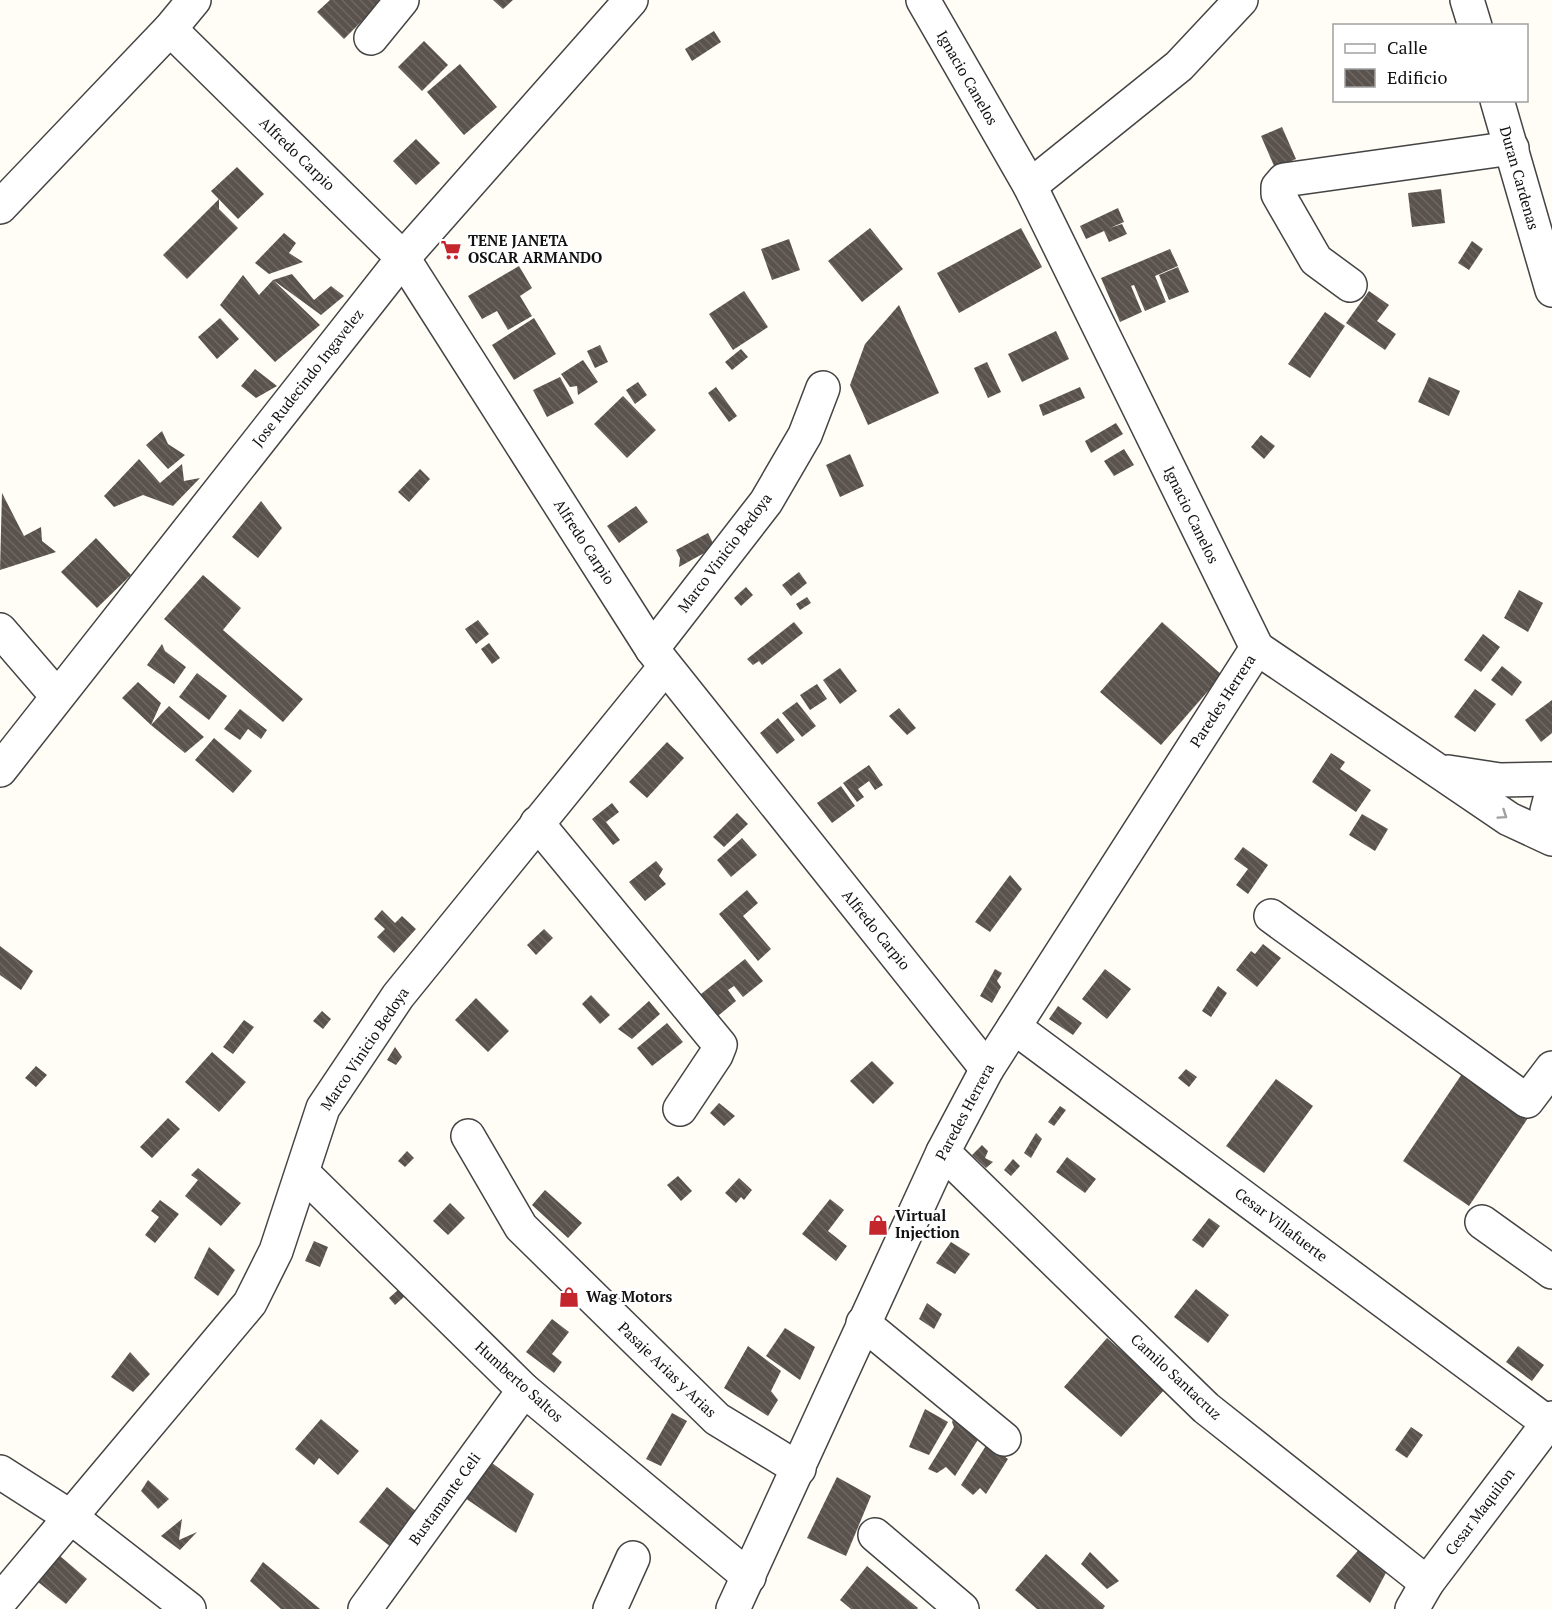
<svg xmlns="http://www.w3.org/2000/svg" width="1552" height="1609" font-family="'PT Serif',serif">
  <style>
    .building { fill: url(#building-back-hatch) }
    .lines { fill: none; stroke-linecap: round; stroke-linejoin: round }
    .minor-casing { stroke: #444; stroke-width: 36 }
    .minor { stroke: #fff; stroke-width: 33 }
    .oneway { stroke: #a0a0a0 }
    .labels { text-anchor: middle; stroke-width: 6; stroke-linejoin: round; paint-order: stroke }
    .street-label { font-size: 15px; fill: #111; stroke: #fff }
    .poi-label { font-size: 15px; font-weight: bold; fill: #111; stroke: #fff; text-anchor: start }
  </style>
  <defs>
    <pattern id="building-back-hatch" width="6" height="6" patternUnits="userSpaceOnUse" patternTransform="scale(1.5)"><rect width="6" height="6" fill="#5a524d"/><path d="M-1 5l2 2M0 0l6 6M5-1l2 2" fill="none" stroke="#6d6662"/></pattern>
  </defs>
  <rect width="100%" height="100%" fill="#fffdf5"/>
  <g class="building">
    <polygon points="330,0 383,0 344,39 317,12"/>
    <polygon points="493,0 513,0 503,9"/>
    <polygon points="714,31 721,42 692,61 685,49"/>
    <polygon points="424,41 448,65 422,91 398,67"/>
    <polygon points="460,64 497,107 464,135 427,92"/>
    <polygon points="1282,127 1296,159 1275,168 1261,136"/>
    <polygon points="416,139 440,163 416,185 393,161"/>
    <polygon points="237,167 264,194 238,219 211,191"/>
    <polygon points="1441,189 1445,223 1412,227 1408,193"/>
    <polygon points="219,199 219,209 238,228 187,279 163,255"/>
    <polygon points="1118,208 1124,222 1110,228 1122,224 1127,234 1109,242 1104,231 1086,239 1080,226"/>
    <polygon points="870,228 903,269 862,302 828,261"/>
    <polygon points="1021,228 1042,267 959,313 937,273"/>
    <polygon points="284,233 296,243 289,253 303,262 269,274 255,263"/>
    <polygon points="789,239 800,270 772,280 761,249"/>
    <polygon points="1472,241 1483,249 1469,270 1458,263"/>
    <polygon points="1170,249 1178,266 1155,276 1166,302 1145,311 1134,285 1131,286 1142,312 1120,322 1101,278"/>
    <polygon points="519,266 532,288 520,296 532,316 508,330 497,311 482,319 468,296"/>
    <polygon points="1178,267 1189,292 1169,300 1159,275"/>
    <polygon points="292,274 314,300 331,286 344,296 321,315 273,280 320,325 275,362 220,305 243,275 259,295 273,280"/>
    <polygon points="744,291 768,327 733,350 709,314"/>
    <polygon points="1369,291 1389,305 1377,321 1396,334 1385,350 1346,323"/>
    <polygon points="899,305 939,393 868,425 850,385 865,344"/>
    <polygon points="1325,312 1345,326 1310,378 1288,364"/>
    <polygon points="220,318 239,339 217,359 198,337"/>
    <polygon points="534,318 556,354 514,380 492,345"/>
    <polygon points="1056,331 1069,359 1022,382 1008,354"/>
    <polygon points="600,345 608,362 595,368 587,351"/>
    <polygon points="741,349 748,357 732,370 725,362"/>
    <polygon points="583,360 598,382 578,395 577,386 570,387 561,374"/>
    <polygon points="987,362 1001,392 988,398 974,368"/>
    <polygon points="255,369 277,386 256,398 241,386"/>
    <polygon points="560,377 574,403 547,417 533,390"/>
    <polygon points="1429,377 1460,391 1449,416 1418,402"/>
    <polygon points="638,382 647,395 635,404 626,390"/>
    <polygon points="716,387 737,416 729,422 708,393"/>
    <polygon points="1080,387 1085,398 1043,416 1039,405"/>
    <polygon points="623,396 656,430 627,458 594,424"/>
    <polygon points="1116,423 1123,434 1091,453 1085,441"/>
    <polygon points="162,431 168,444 185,455 168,469 146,445"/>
    <polygon points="1261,435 1275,446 1264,459 1251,447"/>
    <polygon points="1124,449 1134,465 1114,476 1104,461"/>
    <polygon points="850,454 864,486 840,497 826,465"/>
    <polygon points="139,459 160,483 182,464 184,481 200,478 173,506 143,495 114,507 104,496"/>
    <polygon points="420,469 430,479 409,502 398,492"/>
    <polygon points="2,493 24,536 41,527 42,541 56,552 0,570"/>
    <polygon points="261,501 282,528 258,558 232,537"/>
    <polygon points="636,506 648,522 619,543 607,526"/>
    <polygon points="708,533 715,547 679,567 680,558 676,550"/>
    <polygon points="96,538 131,575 97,608 61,572"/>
    <polygon points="799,572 807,583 791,596 782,585"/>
    <polygon points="203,575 241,608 223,630 303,699 283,722 164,619"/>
    <polygon points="746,587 753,595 741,606 734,598"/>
    <polygon points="1519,590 1543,603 1528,632 1504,618"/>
    <polygon points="807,597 811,603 800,610 796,604"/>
    <polygon points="478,620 489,634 476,644 465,629"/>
    <polygon points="794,622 803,633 762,665 759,661 753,665 747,659"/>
    <polygon points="1162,622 1222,675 1161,745 1100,692"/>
    <polygon points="1483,634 1500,647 1481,672 1464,660"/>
    <polygon points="489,643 500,658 492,664 481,649"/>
    <polygon points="162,644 165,651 186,667 174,684 147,665"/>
    <polygon points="1502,666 1522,682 1512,696 1491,680"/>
    <polygon points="840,668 857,691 840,704 823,680"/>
    <polygon points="197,673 227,696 209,720 179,697"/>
    <polygon points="138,682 161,703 151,725 169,706 204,737 185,753 151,725 122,698"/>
    <polygon points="817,684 827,699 810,710 800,695"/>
    <polygon points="1475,689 1496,704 1475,732 1454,717"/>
    <polygon points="1552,700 1552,733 1541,742 1525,720"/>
    <polygon points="797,702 816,726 802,737 782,713"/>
    <polygon points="899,708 916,728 907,735 889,716"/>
    <polygon points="240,709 267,730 261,739 248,729 240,740 224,729"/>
    <polygon points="778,718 795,740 777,754 760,733"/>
    <polygon points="214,738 252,771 233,793 195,760"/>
    <polygon points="667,742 684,758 647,798 629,782"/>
    <polygon points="1331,753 1345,762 1340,769 1371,790 1356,812 1312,782"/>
    <polygon points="869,765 883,785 875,790 869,781 858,789 864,797 857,802 843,783"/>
    <polygon points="841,786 855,806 832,823 817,803"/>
    <polygon points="612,803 619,812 606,822 620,840 613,845 592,819"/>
    <polygon points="737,813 748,824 724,847 713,837"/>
    <polygon points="1362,814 1388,829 1375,851 1349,835"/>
    <polygon points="742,838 757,855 731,877 717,860"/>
    <polygon points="1243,847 1268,865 1248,894 1236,885 1248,869 1234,859"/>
    <polygon points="656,861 663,869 659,876 666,884 645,901 629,882"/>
    <polygon points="1010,875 1022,889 990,932 975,922"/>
    <polygon points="747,890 758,903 743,916 771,949 758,961 719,914"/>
    <polygon points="382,910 395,923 402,916 416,929 394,953 377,937 385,929 374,919"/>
    <polygon points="544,929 553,938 536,955 527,945"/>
    <polygon points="1263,944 1281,958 1257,987 1236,970 1251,951 1255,954"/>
    <polygon points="0,946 33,971 21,990 0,975"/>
    <polygon points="745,959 763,981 743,997 734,986 728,990 736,1001 713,1020 696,998"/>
    <polygon points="995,969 1002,973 997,981 1001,987 992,1003 980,996"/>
    <polygon points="1105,969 1131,989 1107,1019 1082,999"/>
    <polygon points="1218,986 1227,993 1211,1017 1202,1011"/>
    <polygon points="591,995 610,1015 600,1024 582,1004"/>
    <polygon points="476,998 509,1031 488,1052 455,1020"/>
    <polygon points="649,1001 660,1014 632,1039 618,1029"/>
    <polygon points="1058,1006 1082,1023 1073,1035 1049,1019"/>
    <polygon points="322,1011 331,1019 323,1029 313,1021"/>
    <polygon points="244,1020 254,1027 233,1054 223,1047"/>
    <polygon points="667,1023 683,1042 652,1066 637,1048"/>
    <polygon points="395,1047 402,1057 396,1065 387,1060"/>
    <polygon points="212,1052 246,1082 219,1112 185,1082"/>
    <polygon points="872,1061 894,1083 873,1104 850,1081"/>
    <polygon points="1468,1065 1534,1109 1469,1206 1403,1161"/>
    <polygon points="36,1066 47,1075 36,1087 25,1078"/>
    <polygon points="1186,1069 1197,1077 1189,1087 1178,1078"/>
    <polygon points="1276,1079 1313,1106 1264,1173 1226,1146"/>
    <polygon points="719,1103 735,1116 724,1126 710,1113"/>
    <polygon points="1060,1106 1066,1110 1054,1126 1048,1122"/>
    <polygon points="168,1118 180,1129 152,1158 140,1147"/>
    <polygon points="1036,1133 1042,1139 1031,1158 1024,1153"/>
    <polygon points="982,1145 988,1151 985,1158 993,1162 986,1168 972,1155"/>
    <polygon points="407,1151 414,1158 405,1167 398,1161"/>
    <polygon points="1067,1157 1096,1179 1085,1193 1056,1172"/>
    <polygon points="1013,1159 1020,1166 1011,1176 1004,1170"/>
    <polygon points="198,1168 241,1203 221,1226 185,1196 198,1180 191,1175"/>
    <polygon points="678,1176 692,1191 681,1201 667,1185"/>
    <polygon points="739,1178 752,1190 744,1200 741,1197 736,1203 725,1193"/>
    <polygon points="545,1190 582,1223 568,1238 532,1205"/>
    <polygon points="830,1199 844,1210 828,1231 847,1246 836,1261 802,1234"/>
    <polygon points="160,1200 179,1214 155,1243 145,1235 159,1217 151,1211"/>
    <polygon points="450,1203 465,1218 448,1235 433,1221"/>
    <polygon points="1209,1218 1220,1226 1203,1248 1192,1240"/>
    <polygon points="314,1241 328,1247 320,1267 305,1261"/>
    <polygon points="951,1242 970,1254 955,1274 936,1263"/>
    <polygon points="209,1247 235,1270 218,1296 194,1278"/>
    <polygon points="1196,1289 1229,1315 1208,1343 1174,1317"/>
    <polygon points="398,1290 405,1296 395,1305 389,1298"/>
    <polygon points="927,1303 942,1314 934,1329 919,1319"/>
    <polygon points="552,1319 569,1332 552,1354 562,1362 554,1373 526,1352"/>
    <polygon points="785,1328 815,1347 800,1380 766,1356"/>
    <polygon points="1107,1338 1165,1389 1121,1437 1064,1387"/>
    <polygon points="748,1346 781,1371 771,1391 778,1400 768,1416 724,1388"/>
    <polygon points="1518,1346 1544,1365 1532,1381 1506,1362"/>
    <polygon points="130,1352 150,1374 133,1392 111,1377"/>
    <polygon points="925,1409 948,1422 929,1455 909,1447"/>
    <polygon points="672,1413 687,1421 661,1466 646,1459"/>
    <polygon points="955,1415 981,1435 955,1476 946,1467 937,1473 928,1469 954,1427 952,1422"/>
    <polygon points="321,1419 359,1451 338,1475 319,1458 314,1465 295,1449"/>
    <polygon points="1411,1427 1423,1435 1407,1458 1395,1450"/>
    <polygon points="987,1444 1008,1459 986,1494 980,1488 973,1495 961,1485"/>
    <polygon points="492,1463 534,1494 516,1533 465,1498"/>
    <polygon points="837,1477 871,1496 846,1556 807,1538"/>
    <polygon points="148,1480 169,1499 158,1509 141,1491"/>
    <polygon points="387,1487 417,1512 391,1547 359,1522"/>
    <polygon points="182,1519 179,1540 197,1532 180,1550 161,1536"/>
    <polygon points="1361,1547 1388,1569 1370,1603 1336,1576"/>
    <polygon points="1090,1552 1119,1581 1107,1589 1081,1564"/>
    <polygon points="1046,1554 1105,1606 1103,1609 1037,1609 1015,1590"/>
    <polygon points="60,1556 87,1579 66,1604 38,1582"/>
    <polygon points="263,1562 320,1609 281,1609 250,1581"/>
    <polygon points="867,1566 918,1608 917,1609 851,1609 840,1600"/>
  </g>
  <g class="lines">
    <g class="minor-casing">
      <g id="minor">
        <polyline points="923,0 1030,186 1257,648 1509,819 1552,839"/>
        <polyline points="1467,0 1475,26"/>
        <polyline points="170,29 403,258 652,649 987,1069"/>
        <polyline points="371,38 402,0"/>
        <polyline points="1497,100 1552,290"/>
        <polyline points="1030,186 1179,66 1241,0"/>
        <polyline points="0,207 170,29 194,0"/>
        <polyline points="1350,285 1316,260 1278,194 1278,187 1284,180 1512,148"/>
        <polyline points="0,630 57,696"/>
        <polyline points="652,649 766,502 805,435 823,388"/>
        <polyline points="0,770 403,258 631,0"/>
        <polyline points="1448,772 1500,780 1552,779"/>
        <polyline points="1552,792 1547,811 1552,830"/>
        <polyline points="537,823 720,1045 716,1055 680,1109"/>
        <polyline points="1271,916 1527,1101 1552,1068"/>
        <polyline points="1014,1027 1548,1423"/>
        <polyline points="468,1136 521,1227 717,1419 799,1469"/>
        <polyline points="943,1152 1206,1408 1427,1583"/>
        <polyline points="303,1173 524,1390 749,1577"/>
        <polyline points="1482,1222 1552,1272"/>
        <polyline points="863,1323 1004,1439"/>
        <polyline points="0,1472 72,1518 189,1609"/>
        <polyline points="875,1535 962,1609"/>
        <polyline points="0,1601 250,1303 276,1251 323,1108 398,996 665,667"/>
        <polyline points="365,1609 524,1390"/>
        <polyline points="610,1609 633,1558"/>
        <polyline points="733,1609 943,1152 987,1069 1257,648"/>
        <polyline points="1412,1609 1427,1583 1552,1418"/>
      </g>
    </g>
    <use href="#minor" class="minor"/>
  </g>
  <defs><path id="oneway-chevron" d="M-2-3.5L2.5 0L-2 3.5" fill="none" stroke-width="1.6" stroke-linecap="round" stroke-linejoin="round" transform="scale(1.5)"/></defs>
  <use class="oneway" href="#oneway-chevron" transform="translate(1503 815) rotate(34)"/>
  <defs>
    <g id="supermarket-bare" transform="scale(1.62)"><path d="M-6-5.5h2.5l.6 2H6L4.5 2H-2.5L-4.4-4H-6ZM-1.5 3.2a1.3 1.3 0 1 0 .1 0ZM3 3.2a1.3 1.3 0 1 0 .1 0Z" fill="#c4262e" stroke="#fff" stroke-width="2.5" paint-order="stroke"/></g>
    <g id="shop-bare" transform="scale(1.62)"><path d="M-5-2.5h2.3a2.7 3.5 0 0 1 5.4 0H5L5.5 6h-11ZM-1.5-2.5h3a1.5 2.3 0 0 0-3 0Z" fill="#c4262e" stroke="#fff" stroke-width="2.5" paint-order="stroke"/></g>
  </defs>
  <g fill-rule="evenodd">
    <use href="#supermarket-bare" x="451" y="250"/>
    <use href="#shop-bare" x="878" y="1225"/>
    <use href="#shop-bare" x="569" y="1297"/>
  </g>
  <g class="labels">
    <g class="street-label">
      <text transform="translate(967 78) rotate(60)" y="5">Ignacio Canelos</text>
      <text transform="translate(297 154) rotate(44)" y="5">Alfredo Carpio</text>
      <text transform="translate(1519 178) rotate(74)" y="5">Duran Cardenas</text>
      <text transform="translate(308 378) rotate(-52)" y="5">Jose Rudecindo Ingavelez</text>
      <text transform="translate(1191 515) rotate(64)" y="5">Ignacio Canelos</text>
      <text transform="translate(584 542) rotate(57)" y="5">Alfredo Carpio</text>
      <text transform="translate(725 553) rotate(-53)" y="5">Marco Vinicio Bedoya</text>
      <text transform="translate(1223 701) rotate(-57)" y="5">Paredes Herrera</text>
      <text transform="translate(876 930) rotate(51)" y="5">Alfredo Carpio</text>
      <text transform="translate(365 1049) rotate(-56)" y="5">Marco Vinicio Bedoya</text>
      <text transform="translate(965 1112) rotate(-62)" y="5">Paredes Herrera</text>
      <text transform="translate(1281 1225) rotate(37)" y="5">Cesar Villafuerte</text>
      <text transform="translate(667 1370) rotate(44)" y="5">Pasaje Arias y Arias</text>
      <text transform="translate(1176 1377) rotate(43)" y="5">Camilo Santacruz</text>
      <text transform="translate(519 1382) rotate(42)" y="5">Humberto Saltos</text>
      <text transform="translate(445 1499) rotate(-54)" y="5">Bustamante Celi</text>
      <text transform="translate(1480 1512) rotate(-53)" y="5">Cesar Maquilon</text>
    </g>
    <g class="poi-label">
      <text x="468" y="246">TENE JANETA<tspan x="468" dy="17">OSCAR ARMANDO</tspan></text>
      <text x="895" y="1221">Virtual<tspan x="895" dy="17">Injection</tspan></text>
      <text x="586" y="1302">Wag Motors</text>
    </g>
  </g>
  <rect x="1333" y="24" width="195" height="78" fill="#ffffff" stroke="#a0a0a0" stroke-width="1.5"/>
  <rect x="1345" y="44" width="30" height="9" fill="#ffffff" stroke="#a0a0a0" stroke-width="1.5"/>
  <text x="1387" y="54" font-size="18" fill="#111111">Calle</text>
  <rect x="1345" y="69" width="30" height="18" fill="url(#building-back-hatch)" stroke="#a0a0a0" stroke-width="1.5"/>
  <text x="1387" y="84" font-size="18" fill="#111111">Edificio</text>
</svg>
